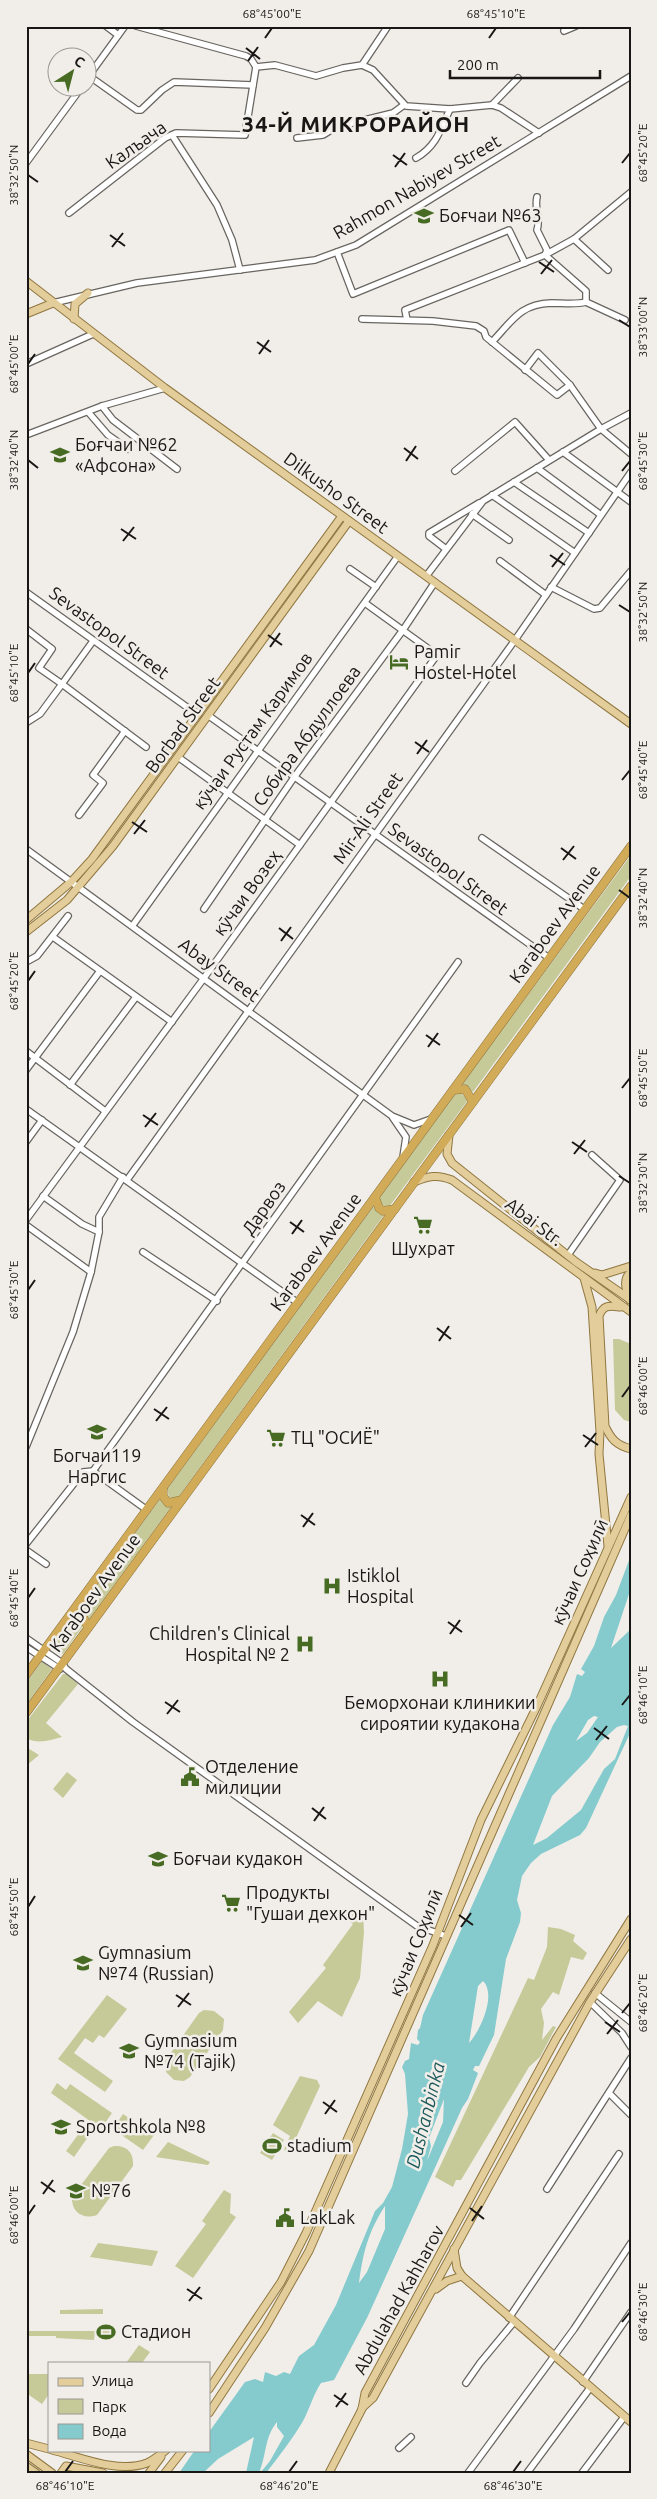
<svg xmlns="http://www.w3.org/2000/svg" width="657" height="2499" font-family="Ubuntu,sans-serif">
  <style>
    .green { fill: #c6c998 }
    .water { fill: #85cbce; fill-rule: evenodd }
    .lines { fill: none; stroke-linecap: round; stroke-linejoin: round }
    .minor-casing { stroke: #686560; stroke-width: 8 }
    .major-casing { stroke: #907740; stroke-width: 9 }
    .highway-casing { stroke: #907740; stroke-width: 9 }
    .minor { stroke: #fff; stroke-width: 5.5 }
    .major { stroke: #e3cd9a; stroke-width: 7 }
    .highway { stroke: #d1ab57; stroke-width: 8 }
    .ticks { fill: none; stroke: #181715; stroke-width: 2 }
    .labels { text-anchor: middle; stroke-width: 5; stroke-linejoin: round; paint-order: stroke }
    .street-label { font-size: 18px; fill: #181715; stroke: #f1eee9 }
    .poi-label { font-size: 18px; fill: #181715; stroke: #f1eee9; text-anchor: start }
    .water-label { font-size: 19px; font-style: italic; fill: #1e5a5c; stroke: #f1eee9 }
    .district-label { font-size: 22px; font-weight: bold; letter-spacing: 1px; fill: #181715; stroke: #f1eee9 }
    .neatline { fill: none; stroke: #181715; stroke-width: 2 }
    .ticks-label { font-size: 12px; text-anchor: middle; fill: #181715 }
  </style>
  <rect width="100%" height="100%" fill="#f1eee9"/>
  <g class="green">
    <polygon points="631,855 631,876 473,1092 462,1084"/>
    <polygon points="460,1092 468,1100 389,1207 381,1205 379,1198 456,1093"/>
    <polygon points="373,1207 384,1215 179,1496 175,1499 169,1497 167,1489"/>
    <polygon points="613,1339 619,1339 631,1344 631,1422 624,1420 615,1410"/>
    <polygon points="160,1499 166,1506 171,1507 89,1619 86,1614 78,1611"/>
    <polygon points="78,1616 85,1623 63,1654 52,1647 73,1617"/>
    <polygon points="42,1661 52,1669 26,1705 26,1683"/>
    <path d="M 63,1674 L 67,1674 L 78,1684 L 46,1723 L 62,1737 C 50,1740 39,1745 26,1738 L 26,1722 Z"/>
    <polygon points="26,1747 39,1755 26,1766"/>
    <polygon points="67,1772 77,1780 63,1798 53,1789"/>
    <polygon points="363,1913 364,1932 360,1978 342,2017 318,2001 298,2023 289,2012 326,1968 323,1965 353,1924 346,1919 350,1914"/>
    <polygon points="548,1927 561,1929 575,1935 573,1941 587,1953 583,1960 571,1957 559,1995 553,1992 541,2009 544,2023 542,2040 553,2026 556,2027 540,2057 529,2067 461,2180 456,2180 453,2187 435,2177 528,1978 534,1980 547,1947"/>
    <polygon points="107,1995 127,2009 104,2038 99,2035 93,2043 85,2038 74,2053 113,2081 105,2092 58,2059"/>
    <polygon points="204,2010 214,2011 224,2019 223,2030 190,2077 184,2081 174,2080 166,2072 165,2061 199,2013"/>
    <polygon points="300,2076 317,2080 320,2086 289,2153 284,2150 290,2136 273,2125"/>
    <polygon points="57,2083 66,2090 70,2084 112,2113 101,2129 51,2093"/>
    <polygon points="123,2114 154,2135 143,2150 113,2129"/>
    <polygon points="80,2132 88,2137 74,2157 66,2151"/>
    <polygon points="273,2133 284,2140 272,2160 260,2153"/>
    <polygon points="168,2142 210,2162 208,2165 156,2157"/>
    <path d="M 114,2146 C 127,2145 134,2153 133,2166 L 97,2215 C 83,2220 71,2212 72,2197 L 109,2148 Z"/>
    <polygon points="224,2190 231,2194 230,2213 236,2217 193,2278 175,2266 206,2224 202,2221"/>
    <polygon points="98,2243 158,2251 152,2266 90,2257"/>
    <polygon points="103,2309 103,2314 60,2314 60,2310"/>
    <polygon points="103,2325 114,2333 110,2339 99,2331"/>
    <polygon points="28,2331 95,2331 94,2340 56,2338 56,2336 28,2336"/>
    <polygon points="139,2345 150,2352 142,2363 126,2363"/>
    <polygon points="26,2374 49,2374 49,2394 42,2404 26,2393"/>
  </g>
  <path class="water" d="M 631,1555 L 631,1588 L 611,1648 L 631,1629 L 631,1731 L 586,1828 L 580,1835 L 541,1854 L 531,1863 L 522,1876 L 517,1900 L 521,1913 L 520,1922 L 506,1959 L 494,2035 L 479,2066 L 475,2066 L 473,2070 L 478,2073 L 468,2099 L 462,2108 L 367,2318 L 334,2380 L 321,2383 C 313,2395 310,2408 303,2421 C 292,2440 279,2456 266,2473 L 260,2473 L 270,2461 L 284,2436 L 277,2427 L 277,2422 C 264,2438 267,2454 259,2473 L 246,2473 L 254,2437 L 218,2459 L 203,2473 L 179,2473 L 195,2450 L 209,2450 L 209,2432 L 245,2382 L 255,2379 L 263,2382 L 265,2372 L 276,2376 L 284,2372 L 290,2374 L 299,2356 L 314,2345 L 336,2305 L 375,2211 L 383,2203 L 392,2187 L 402,2149 L 408,2114 L 405,2074 L 402,2067 L 405,2061 L 409,2059 L 411,2043 L 418,2045 L 420,2042 L 417,2039 L 418,2030 L 420,2028 L 423,2015 L 553,1725 L 570,1697 L 577,1674 L 582,1676 L 585,1672 L 581,1669 L 594,1646 L 604,1617 L 616,1595 ZM 594,1716 L 598,1717 L 587,1733 L 576,1741 L 588,1720 ZM 624,1725 L 628,1726 L 615,1759 L 604,1769 L 581,1810 L 547,1838 L 533,1845 L 552,1796 L 589,1758 L 600,1742 L 617,1727 ZM 483,1981 C 497,1995 480,2031 469,2043 L 478,1986 ZM 444,2099 L 443,2122 L 427,2161 L 431,2146 L 429,2138 ZM 385,2206 L 385,2229 L 367,2272 L 359,2283 C 363,2253 368,2232 385,2206 Z"/>
  <g class="lines">
    <g class="minor-casing">
      <g id="minor">
        <polyline points="106,26 118,35"/>
        <polyline points="136,26 246,56 251,59 256,67"/>
        <polyline points="564,31 576,26"/>
        <polyline points="362,65 373,70 406,106 450,109 492,105 501,108 539,133"/>
        <polyline points="89,76 137,110 141,110 162,90 174,82 253,85"/>
        <polyline points="88,77 125,26"/>
        <polyline points="492,105 518,78"/>
        <polyline points="172,135 217,205 232,240 240,270"/>
        <polyline points="297,138 323,135 336,127 393,113 404,105"/>
        <path d="M 416,158 C 436,147 441,129 450,109"/>
        <polyline points="26,163 81,88"/>
        <path d="M 537,197 C 534,209 541,219 537,230 L 547,250 L 545,255 L 586,291 L 586,302"/>
        <polyline points="69,213 165,138 176,133 245,135 256,67 275,65 316,76 343,68 362,65 388,26"/>
        <polyline points="574,239 608,270"/>
        <polyline points="337,252 353,294 509,230 525,263"/>
        <polyline points="53,303 137,283 315,260 356,245 631,76"/>
        <polyline points="362,319 433,321 476,326 484,331 486,337 557,395 570,385"/>
        <polyline points="407,320 405,310 545,255 574,239 631,192"/>
        <path d="M 492,342 C 512,321 520,304 551,303 C 563,303 575,305 586,302 L 625,320"/>
        <polyline points="26,364 93,334"/>
        <polyline points="525,370 538,353 570,385 601,429 631,413"/>
        <polyline points="102,406 113,420 177,469"/>
        <polyline points="89,413 108,435 128,449"/>
        <polyline points="26,435 102,406 165,388"/>
        <polyline points="563,452 631,502"/>
        <polyline points="537,468 601,515"/>
        <polyline points="455,471 515,422 549,460"/>
        <polyline points="514,482 589,533"/>
        <polyline points="492,495 575,553"/>
        <polyline points="472,514 509,540"/>
        <polyline points="446,549 429,536 429,533 479,503"/>
        <polyline points="500,561 546,595"/>
        <polyline points="350,569 376,587"/>
        <polyline points="427,575 483,501 601,429 631,454"/>
        <polyline points="551,587 594,609 600,608 631,571"/>
        <polyline points="26,592 198,715"/>
        <polyline points="26,629 52,649 39,668 62,684 40,714 26,723"/>
        <polyline points="93,641 62,684 146,747"/>
        <polyline points="209,716 549,958"/>
        <polyline points="178,757 300,845"/>
        <polyline points="79,815 103,783 93,775 125,731"/>
        <polyline points="482,838 584,909"/>
        <polyline points="26,849 392,1116 414,1125 431,1119"/>
        <polyline points="204,909 295,776 403,630 435,582"/>
        <polyline points="133,925 398,556"/>
        <polyline points="53,937 172,1022"/>
        <polyline points="26,962 37,956 68,916"/>
        <polyline points="26,1051 105,1111"/>
        <polyline points="26,1070 100,971"/>
        <polyline points="70,1085 136,997"/>
        <polyline points="26,1109 298,1303"/>
        <polyline points="393,1118 406,1137 403,1157"/>
        <polyline points="26,1142 42,1120"/>
        <polyline points="127,1180 515,640 631,472"/>
        <polyline points="43,1196 82,1224 99,1232"/>
        <polyline points="26,1220 204,978 437,655 365,603"/>
        <polyline points="26,1225 91,1272"/>
        <polyline points="143,1252 217,1301"/>
        <polyline points="568,1255 620,1180 592,1155"/>
        <polyline points="26,1447 73,1332 91,1272 99,1232 99,1217 123,1177"/>
        <polyline points="93,1471 458,962"/>
        <polyline points="26,1544 83,1472 93,1471 147,1510"/>
        <polyline points="26,1550 46,1564"/>
        <polyline points="26,1638 62,1663 66,1669 133,1722 417,1926 446,1936"/>
        <polyline points="26,1647 60,1669"/>
        <polyline points="595,1993 631,2022"/>
        <polyline points="590,2002 622,2033 631,2047"/>
        <polyline points="609,2093 631,2115"/>
        <polyline points="547,2189 631,2058"/>
        <polyline points="509,2318 619,2154"/>
        <polyline points="583,2382 631,2312"/>
        <polyline points="466,2383 480,2363 514,2322"/>
        <polyline points="399,2448 411,2437"/>
        <polyline points="468,2473 574,2329 631,2243"/>
        <polyline points="527,2473 590,2388"/>
        <polyline points="582,2473 624,2417"/>
      </g>
    </g>
    <g class="major-casing">
      <g id="major">
        <polyline points="26,281 165,388 631,724"/>
        <polyline points="26,314 53,303"/>
        <polyline points="74,319 75,304 88,293"/>
        <polyline points="26,920 71,882 92,859 342,516"/>
        <polyline points="26,932 67,900 113,846 349,521"/>
        <polyline points="449,1135 447,1154 452,1163 576,1262 631,1300"/>
        <path d="M 414,1182 C 429,1176 437,1174 452,1180 L 631,1312"/>
        <polyline points="595,1273 602,1275 631,1266"/>
        <polyline points="584,1278 592,1307 600,1432 599,1454 608,1546"/>
        <path d="M 630,1300 C 626,1290 622,1279 631,1272"/>
        <path d="M 621,1307 C 609,1306 604,1304 599,1316 L 605,1426 C 611,1439 616,1445 631,1449"/>
        <polyline points="454,2249 457,2268 462,2276 631,2422"/>
        <polyline points="436,2289 447,2281 462,2276"/>
        <polyline points="209,2389 281,2282 306,2233 433,1945 481,1820 537,1706 631,1497"/>
        <polyline points="362,2408 373,2398 590,2002 631,1939"/>
        <polyline points="209,2413 265,2328 309,2251 631,1515"/>
        <polyline points="26,2443 49,2449"/>
        <path d="M 52,2450 C 80,2457 118,2474 147,2463 C 154,2460 160,2455 166,2450"/>
        <polyline points="26,2454 52,2473"/>
        <polyline points="26,2466 36,2473"/>
        <polyline points="61,2473 66,2466 103,2473"/>
        <polyline points="149,2473 161,2457"/>
        <polyline points="165,2473 183,2450"/>
        <polyline points="329,2473 362,2409 365,2393 556,2039 631,1919"/>
      </g>
    </g>
    <g class="highway-casing">
      <g id="highway">
        <polyline points="453,1090 465,1089 473,1102"/>
        <polyline points="375,1197 379,1208 383,1211 395,1209"/>
        <polyline points="163,1488 163,1496 168,1503 182,1500"/>
        <polyline points="69,1617 77,1614 82,1615 88,1627"/>
        <polyline points="26,1675 631,846"/>
        <polyline points="26,1713 631,886"/>
      </g>
    </g>
    <use href="#minor" class="minor"/>
    <use href="#major" class="major"/>
    <use href="#highway" class="highway"/>
  </g>
  <path class="ticks" d="M 265,38 L 272,28M 489,38 L 496,28M 246,48 L 260,59M 248,61 L 258,47M 393,155 L 407,165M 622,163 L 630,153M 395,167 L 405,153M 28,175 L 38,182M 110,235 L 125,246M 112,247 L 123,233M 539,262 L 554,272M 541,274 L 552,260M 619,320 L 630,327M 257,342 L 271,352M 259,354 L 269,340M 28,364 L 35,354M 404,448 L 418,459M 28,460 L 38,468M 406,461 L 416,446M 622,471 L 630,461M 121,529 L 136,539M 123,541 L 134,527M 550,555 L 565,565M 552,567 L 563,553M 619,605 L 630,612M 268,635 L 282,645M 270,647 L 280,633M 28,673 L 35,663M 415,742 L 429,752M 417,754 L 427,740M 622,780 L 630,770M 132,822 L 147,832M 134,834 L 145,820M 561,848 L 576,859M 563,860 L 574,846M 619,890 L 630,898M 279,928 L 293,939M 281,941 L 291,927M 28,981 L 35,971M 426,1035 L 440,1045M 428,1047 L 438,1033M 622,1088 L 630,1078M 143,1115 L 158,1125M 145,1127 L 156,1113M 572,1142 L 587,1152M 574,1154 L 585,1140M 619,1176 L 630,1183M 290,1222 L 304,1232M 292,1234 L 302,1220M 28,1290 L 35,1280M 437,1328 L 451,1339M 439,1341 L 449,1326M 622,1397 L 630,1386M 154,1409 L 169,1419M 156,1421 L 167,1407M 583,1435 L 598,1445M 585,1447 L 596,1433M 301,1515 L 315,1525M 303,1527 L 313,1513M 28,1598 L 35,1588M 448,1622 L 462,1632M 450,1634 L 460,1620M 165,1702 L 180,1712M 622,1705 L 630,1695M 167,1714 L 178,1700M 594,1728 L 609,1739M 596,1740 L 607,1726M 312,1808 L 326,1819M 314,1821 L 324,1807M 28,1907 L 35,1896M 459,1915 L 473,1925M 461,1927 L 471,1913M 176,1995 L 191,2005M 178,2007 L 189,1993M 622,2013 L 630,2003M 605,2022 L 620,2032M 607,2034 L 618,2020M 323,2102 L 337,2112M 325,2114 L 335,2100M 41,2182 L 55,2192M 43,2194 L 53,2180M 470,2208 L 484,2219M 28,2215 L 35,2205M 472,2221 L 482,2206M 187,2289 L 202,2299M 189,2301 L 200,2287M 622,2322 L 630,2312M 334,2395 L 348,2405M 336,2407 L 346,2393M 65,2472 L 73,2461M 289,2472 L 297,2461M 513,2472 L 521,2461"/>
  <defs>
    <g id="school-bare" transform="scale(1.5)"><path d="M0-5L7-2L0 1L-7-2ZM-4 1L0 2.5L4 1V4Q0 6-4 4Z" fill="#486b24" stroke="#f1eee9" stroke-width="2.5" paint-order="stroke"/></g>
    <g id="hotel-bare" transform="scale(1.5)"><path d="M-6-4.5h1.5V1H6V5H4.5V3h-9V5H-6ZM-4 0a1.8 1.8 0 1 1 3.6 0ZM.5 0V-2.5h3Q6-2.5 6 0Z" fill="#486b24" stroke="#f1eee9" stroke-width="2.5" paint-order="stroke"/></g>
    <g id="supermarket-bare" transform="scale(1.5)"><path d="M-6-5.5h2.5l.6 2H6L4.5 2H-2.5L-4.4-4H-6ZM-1.5 3.2a1.3 1.3 0 1 0 .1 0ZM3 3.2a1.3 1.3 0 1 0 .1 0Z" fill="#486b24" stroke="#f1eee9" stroke-width="2.5" paint-order="stroke"/></g>
    <g id="hospital-bare" transform="scale(1.5)"><path d="M-5-5h3v3.5h4V-5h3V5h-3V1.5h-4V5h-3Z" fill="#486b24" stroke="#f1eee9" stroke-width="2.5" paint-order="stroke"/></g>
    <g id="civic-bare" transform="scale(1.5)"><path d="M-.6-6.5H3V-4.5H.6V-3L4-1V1h2V6H-6V1h2V-1L-.6-3ZM-1.2 2.5V6h2.4V2.5Z" fill="#486b24" stroke="#f1eee9" stroke-width="2.5" paint-order="stroke"/></g>
    <g id="stadium-bare" transform="scale(1.5)"><path d="M0-5a6.5 5 0 1 0 0 10a6.5 5 0 1 0 0-10ZM-3.5-1.8h7v3.6h-7Z" fill="#486b24" stroke="#f1eee9" stroke-width="2.5" paint-order="stroke"/></g>
  </defs>
  <g fill-rule="evenodd">
    <use href="#school-bare" x="424" y="216"/>
    <use href="#school-bare" x="60" y="455"/>
    <use href="#hotel-bare" x="399" y="662"/>
    <use href="#supermarket-bare" x="423" y="1225"/>
    <use href="#school-bare" x="97" y="1432"/>
    <use href="#supermarket-bare" x="276" y="1438"/>
    <use href="#hospital-bare" x="332" y="1586"/>
    <use href="#hospital-bare" x="305" y="1644"/>
    <use href="#hospital-bare" x="440" y="1679"/>
    <use href="#civic-bare" x="190" y="1777"/>
    <use href="#school-bare" x="158" y="1859"/>
    <use href="#supermarket-bare" x="231" y="1903"/>
    <use href="#school-bare" x="83" y="1963"/>
    <use href="#school-bare" x="129" y="2051"/>
    <use href="#school-bare" x="61" y="2127"/>
    <use href="#stadium-bare" x="272" y="2146"/>
    <use href="#school-bare" x="76" y="2191"/>
    <use href="#civic-bare" x="285" y="2218"/>
    <use href="#stadium-bare" x="106" y="2332"/>
  </g>
  <g class="labels">
    <g class="street-label">
      <text transform="translate(136 145) rotate(-35)" y="6">Калъача</text>
      <text transform="translate(417 187) rotate(-30)" y="6">Rahmon Nabiyev Street</text>
      <text transform="translate(336 493) rotate(36)" y="6">Dilkusho Street</text>
      <text transform="translate(109 633) rotate(36)" y="6">Sevastopol Street</text>
      <text transform="translate(183 725) rotate(-54)" y="6">Borbad Street</text>
      <text transform="translate(253 731) rotate(-54)" y="6">кӯчаи Рустам Каримов</text>
      <text transform="translate(307 736) rotate(-54)" y="6">Собира Абдуллоева</text>
      <text transform="translate(368 818) rotate(-55)" y="6">Mir-Ali Street</text>
      <text transform="translate(448 869) rotate(36)" y="6">Sevastopol Street</text>
      <text transform="translate(247 893) rotate(-54)" y="6">кӯчаи Возеҳ</text>
      <text transform="translate(555 924) rotate(-54)" y="6">Karaboev Avenue</text>
      <text transform="translate(219 970) rotate(36)" y="6">Abay Street</text>
      <text transform="translate(264 1208) rotate(-55)" y="6">Дарвоз</text>
      <text transform="translate(534 1222) rotate(37)" y="6">Abai Str.</text>
      <text transform="translate(316 1252) rotate(-54)" y="6">Karaboev Avenue</text>
      <text transform="translate(580 1572) rotate(-66)" y="6">кӯчаи Соҳилӣ</text>
      <text transform="translate(95 1593) rotate(-54)" y="6">Karaboev Avenue</text>
      <text transform="translate(416 1943) rotate(-68)" y="6">кӯчаи Соҳилӣ</text>
      <text transform="translate(399 2300) rotate(-61)" y="6">Abdulahad Kahharov</text>
    </g>
    <g class="poi-label">
      <text x="439" y="222">Боғчаи №63</text>
      <text x="75" y="451">Боғчаи №62<tspan x="75" dy="21">«Афсона»</tspan></text>
      <text x="414" y="658">Pamir<tspan x="414" dy="21">Hostel-Hotel</tspan></text>
      <text x="423" y="1255" text-anchor="middle">Шухрат</text>
      <text x="291" y="1444">ТЦ "ОСИЁ"</text>
      <text x="97" y="1462" text-anchor="middle">Богчаи119<tspan x="97" dy="21">Наргис</tspan></text>
      <text x="347" y="1582">Istiklol<tspan x="347" dy="21">Hospital</tspan></text>
      <text x="290" y="1640" text-anchor="end">Children's Clinical<tspan x="290" dy="21">Hospital № 2</tspan></text>
      <text x="440" y="1709" text-anchor="middle">Беморхонаи клиникии<tspan x="440" dy="21">сироятии кудакона</tspan></text>
      <text x="205" y="1773">Отделение<tspan x="205" dy="21">милиции</tspan></text>
      <text x="173" y="1865">Боғчаи кудакон</text>
      <text x="246" y="1899">Продукты<tspan x="246" dy="21">"Гушаи дехкон"</tspan></text>
      <text x="98" y="1959">Gymnasium<tspan x="98" dy="21">№74 (Russian)</tspan></text>
      <text x="144" y="2047">Gymnasium<tspan x="144" dy="21">№74 (Tajik)</tspan></text>
      <text x="76" y="2133">Sportshkola №8</text>
      <text x="287" y="2152">stadium</text>
      <text x="91" y="2197">№76</text>
      <text x="300" y="2224">LakLak</text>
      <text x="121" y="2338">Стадион</text>
    </g>
    <g class="water-label">
      <text transform="translate(425 2115) rotate(-76)" y="7">Dushanbinka</text>
    </g>
    <g class="district-label">
      <text x="356" y="132">34-Й МИКРОРАЙОН</text>
    </g>
  </g>
  <rect width="657" height="2499" fill="none" stroke="#f1eee9" stroke-width="55"/>
  <rect x="48" y="2362" width="162" height="90" fill="#f1eee9" stroke="#9a9894"/>
  <rect x="58" y="2378" width="25" height="8" fill="#e3cd9a" stroke="#9a9894"/>
  <text x="92" y="2386" font-size="15" fill="#181715">Улица</text>
  <rect x="58" y="2399" width="25" height="15" fill="#c6c998" stroke="#9a9894"/>
  <text x="92" y="2412" font-size="15" fill="#181715">Парк</text>
  <rect x="58" y="2424" width="25" height="15" fill="#85cbce" stroke="#9a9894"/>
  <text x="92" y="2436" font-size="15" fill="#181715">Вода</text>
  <g transform="translate(72 72) rotate(36)"><circle r="24" fill="#f1eee9" stroke="#9a9894"/>
  <path d="M0-4L9 19L0 12L-9 19Z" fill="#486b24"/>
  <text y="-8" font-size="14" font-weight="bold" text-anchor="middle" fill="#181715">С</text>
  </g>
  <path d="M450 70v8h150v-8" fill="none" stroke="#181715" stroke-width="2.5"/>
  <text x="457" y="70" font-size="15" fill="#181715" stroke="#f1eee9" stroke-width="4" paint-order="stroke">200 m</text>
  <rect x="28" y="28" width="602" height="2444" class="neatline"/>
  <g class="ticks-label">
    <text x="272" y="18">68°45'00"E</text>
    <text x="496" y="18">68°45'10"E</text>
    <text transform="translate(643 153) rotate(-90)" y="4">68°45'20"E</text>
    <text transform="translate(14 175) rotate(-90)" y="4">38°32'50"N</text>
    <text transform="translate(643 327) rotate(-90)" y="4">38°33'00"N</text>
    <text transform="translate(14 364) rotate(-90)" y="4">68°45'00"E</text>
    <text transform="translate(14 460) rotate(-90)" y="4">38°32'40"N</text>
    <text transform="translate(643 461) rotate(-90)" y="4">68°45'30"E</text>
    <text transform="translate(643 612) rotate(-90)" y="4">38°32'50"N</text>
    <text transform="translate(14 673) rotate(-90)" y="4">68°45'10"E</text>
    <text transform="translate(643 770) rotate(-90)" y="4">68°45'40"E</text>
    <text transform="translate(643 898) rotate(-90)" y="4">38°32'40"N</text>
    <text transform="translate(14 981) rotate(-90)" y="4">68°45'20"E</text>
    <text transform="translate(643 1078) rotate(-90)" y="4">68°45'50"E</text>
    <text transform="translate(643 1183) rotate(-90)" y="4">38°32'30"N</text>
    <text transform="translate(14 1290) rotate(-90)" y="4">68°45'30"E</text>
    <text transform="translate(643 1386) rotate(-90)" y="4">68°46'00"E</text>
    <text transform="translate(14 1598) rotate(-90)" y="4">68°45'40"E</text>
    <text transform="translate(643 1695) rotate(-90)" y="4">68°46'10"E</text>
    <text transform="translate(14 1907) rotate(-90)" y="4">68°45'50"E</text>
    <text transform="translate(643 2003) rotate(-90)" y="4">68°46'20"E</text>
    <text transform="translate(14 2215) rotate(-90)" y="4">68°46'00"E</text>
    <text transform="translate(643 2312) rotate(-90)" y="4">68°46'30"E</text>
    <text x="65" y="2490">68°46'10"E</text>
    <text x="289" y="2490">68°46'20"E</text>
    <text x="513" y="2490">68°46'30"E</text>
  </g>
</svg>
